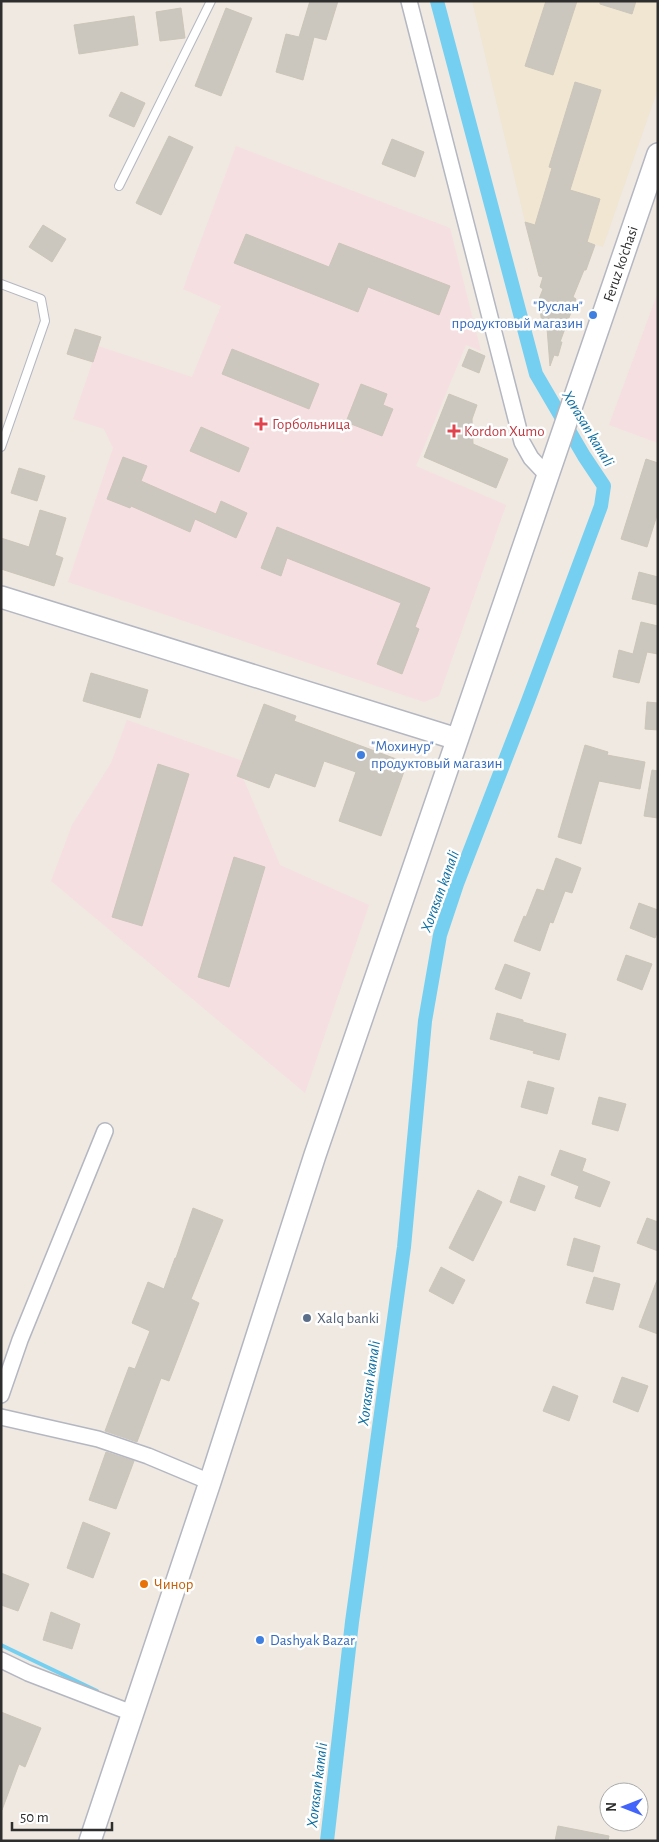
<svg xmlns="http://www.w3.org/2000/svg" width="659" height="1842" font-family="'Alegreya Sans',sans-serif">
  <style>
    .education { fill: #f0e6d1 }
    .medical { fill: #f5dfe0 }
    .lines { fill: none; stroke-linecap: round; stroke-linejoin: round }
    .stream { stroke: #75cff0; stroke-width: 4 }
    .canal { stroke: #75cff0; stroke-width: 14 }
    .building { fill: #cbc7bf; stroke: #cbc5ba }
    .lane-casing { stroke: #b4b7c1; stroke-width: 10 }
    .street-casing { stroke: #b4b7c1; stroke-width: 18 }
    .secondary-casing { stroke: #b4b7c1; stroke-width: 24 }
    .lane { stroke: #fff; stroke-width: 8 }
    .street { stroke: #fff; stroke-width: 15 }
    .secondary { stroke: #fff; stroke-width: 21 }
    .shop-dot { fill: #3f7fe0; stroke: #fff; stroke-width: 2 }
    .health-dot { fill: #e0444e; stroke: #fff; stroke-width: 2 }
    .service-dot { fill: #5c6f8a; stroke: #fff; stroke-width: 2 }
    .food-dot { fill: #e8710a; stroke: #fff; stroke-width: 2 }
    .labels { text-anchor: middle; stroke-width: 5; stroke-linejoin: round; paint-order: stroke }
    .street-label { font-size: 15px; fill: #2e2e2e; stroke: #fff }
    .shop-label { font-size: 15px; fill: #366cbe; stroke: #fff; text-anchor: start }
    .health-label { font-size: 15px; fill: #be3a42; stroke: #fff; text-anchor: start }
    .service-label { font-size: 15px; fill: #4e5e75; stroke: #fff; text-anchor: start }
    .food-label { font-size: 15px; fill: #c56008; stroke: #fff; text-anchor: start }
    .water-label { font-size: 16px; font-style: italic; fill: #0d6fa3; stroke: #fff }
  </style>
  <rect width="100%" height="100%" fill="#efe9e1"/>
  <polygon class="education" points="472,1 658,1 658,89 603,247 525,222"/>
  <g class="medical">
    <polygon points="236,146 450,228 481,351 466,345 416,466 506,505 439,696 424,702 68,582 113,448 104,429 73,419 98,346 192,377 221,306 183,289"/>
    <polygon points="658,292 658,443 609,425"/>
    <polygon points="127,720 243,761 243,778 280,865 369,905 305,1093 51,881 72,825 111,763"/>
  </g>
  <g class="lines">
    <polyline class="stream" points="1,1645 97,1691"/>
    <polyline class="canal" points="327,1841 352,1622 404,1247 425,1021 440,935 457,884 528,701 601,506 604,486 584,456 536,374 437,1"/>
  </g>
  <g class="building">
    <polygon points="310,1 338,1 326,40 314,37 303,80 276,72 286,34 299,37"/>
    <polygon points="546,1 577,1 553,75 525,66"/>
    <polygon points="600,1 636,1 632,14 600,4"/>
    <polygon points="181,8 185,38 160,41 156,12"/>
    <polygon points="226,8 252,18 221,96 195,86"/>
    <polygon points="134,16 138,45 79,54 74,25"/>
    <polygon points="575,82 601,90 570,190 600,199 587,242 595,245 586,270 584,270 573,297 576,299 560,342 562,342 558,356 554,355 550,366 547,328 542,326 539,299 543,289 540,287 543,277 539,276 525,222 535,225 552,168 549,167"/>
    <polygon points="121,92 145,103 134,127 109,116"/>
    <polygon points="169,136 193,147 161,215 136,203"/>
    <polygon points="392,139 424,152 415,177 382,164"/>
    <polygon points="43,225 66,239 52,262 29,247"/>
    <polygon points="246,234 329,267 339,243 450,286 439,315 368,287 358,312 234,263"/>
    <polygon points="75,329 101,337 93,362 67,354"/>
    <polygon points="232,349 319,384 309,409 222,374"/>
    <polygon points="469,349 485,356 479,373 462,366"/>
    <polygon points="361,384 387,394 383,405 393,409 382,436 346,422"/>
    <polygon points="449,394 477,405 472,419 473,444 508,459 496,488 424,457"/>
    <polygon points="201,427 249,448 239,472 190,451"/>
    <polygon points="123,457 147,466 141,481 216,514 221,501 247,513 236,538 195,519 190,532 131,506 130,508 107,499"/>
    <polygon points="646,459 658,463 658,512 647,547 621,539"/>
    <polygon points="19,468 45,476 37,501 11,493"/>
    <polygon points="40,510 66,518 55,555 63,558 54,586 1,569 1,538 29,547"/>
    <polygon points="277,527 430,588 415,627 419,629 402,674 377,664 401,603 287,558 281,576 261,568"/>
    <polygon points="639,572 658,577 658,605 632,599"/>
    <polygon points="641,622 658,626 658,654 647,652 639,683 613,677 619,650 633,654"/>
    <polygon points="91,673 148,690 140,718 83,701"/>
    <polygon points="647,702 658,703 658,730 645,729"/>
    <polygon points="264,704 296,716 294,721 407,763 381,836 339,821 356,772 324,761 315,787 275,773 269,788 237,776"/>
    <polygon points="585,745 608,752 607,755 645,762 640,789 599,781 581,844 558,837"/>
    <polygon points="158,764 189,774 142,926 112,917"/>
    <polygon points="652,770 658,771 658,818 644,816"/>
    <polygon points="234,857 265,867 229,987 198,977"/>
    <polygon points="556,858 581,868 572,893 565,891 553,923 550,922 540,951 514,941 524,916 526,917 537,889 544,891"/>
    <polygon points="639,903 658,910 658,931 655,938 630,928"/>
    <polygon points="626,955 652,964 642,990 617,980"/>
    <polygon points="505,964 530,973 521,999 495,989"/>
    <polygon points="497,1013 523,1020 523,1022 566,1034 559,1060 533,1053 534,1051 490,1039"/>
    <polygon points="528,1081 554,1088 547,1114 521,1107"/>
    <polygon points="599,1097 626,1104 618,1131 592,1124"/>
    <polygon points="560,1150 586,1159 582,1171 610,1182 600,1207 575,1198 579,1186 551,1175"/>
    <polygon points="519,1176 545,1186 535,1211 510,1202"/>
    <polygon points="478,1190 502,1202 473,1261 449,1248"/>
    <polygon points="193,1208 223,1220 191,1299 199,1303 169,1381 161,1378 137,1442 105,1431 129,1367 135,1369 150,1331 132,1323 148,1282 164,1289 175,1258 176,1258"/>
    <polygon points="647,1218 658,1222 658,1251 637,1243"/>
    <polygon points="574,1238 600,1246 593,1272 567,1265"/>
    <polygon points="441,1267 465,1280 453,1304 429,1291"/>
    <polygon points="594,1277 620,1284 613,1310 586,1303"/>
    <polygon points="657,1280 658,1280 658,1334 639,1327"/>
    <polygon points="622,1377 648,1386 638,1412 613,1402"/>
    <polygon points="553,1386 578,1396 569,1421 543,1411"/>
    <polygon points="106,1452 134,1461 116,1509 89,1500"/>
    <polygon points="83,1522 110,1533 93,1578 67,1568"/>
    <polygon points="1,1573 29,1584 18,1611 1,1605"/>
    <polygon points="51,1612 80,1624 72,1649 43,1640"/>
    <polygon points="1,1712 41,1728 25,1767 19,1764 2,1810"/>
    <polygon points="558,1826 609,1836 608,1841 555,1841"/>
  </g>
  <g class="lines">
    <g class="lane-casing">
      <g id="lane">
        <polyline points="119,186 211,1"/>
        <polyline points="1,284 41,299 45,321 1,447"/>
      </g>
    </g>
    <g class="street-casing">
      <g id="street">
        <polyline points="409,1 522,442 531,458 547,475"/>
        <polyline points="1,1395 20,1340 105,1131"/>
        <polyline points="1,1417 98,1439 148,1456 210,1482"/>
        <polyline points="1,1660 28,1673 132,1713"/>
      </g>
    </g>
    <g class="secondary-casing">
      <g id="secondary">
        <polyline points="1,597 457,739"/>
        <path id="s1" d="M 90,1841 L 210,1482 L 315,1155 L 658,154"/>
      </g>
    </g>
    <use href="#lane" class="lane"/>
    <use href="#street" class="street"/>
    <use href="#secondary" class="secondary"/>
  </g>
  <g class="shop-dot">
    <circle cx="593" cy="315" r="5"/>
    <circle cx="361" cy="755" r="5"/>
    <circle cx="260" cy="1640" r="5"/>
  </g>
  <g class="health-dot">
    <path d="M258.5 416.5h5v5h5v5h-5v5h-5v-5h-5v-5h5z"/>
    <path d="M451.5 423.5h5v5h5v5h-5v5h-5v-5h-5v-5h5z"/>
  </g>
  <circle class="service-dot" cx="307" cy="1318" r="5"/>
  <circle class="food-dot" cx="144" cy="1584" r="5"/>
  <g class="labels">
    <g class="street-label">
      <text dy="5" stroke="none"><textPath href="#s1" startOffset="1664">Feruz ko'chasi</textPath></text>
    </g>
    <g class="shop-label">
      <text x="583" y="311" text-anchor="end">"Руслан"<tspan x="583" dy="17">продуктовый магазин</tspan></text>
      <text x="371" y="751">"Мохинур"<tspan x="371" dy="17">продуктовый магазин</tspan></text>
      <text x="270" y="1645">Dashyak Bazar</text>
    </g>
    <g class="health-label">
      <text x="272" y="429">Горбольница</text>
      <text x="464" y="436">Kordon Xumo</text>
    </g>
    <g class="service-label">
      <text x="317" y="1323">Xalq banki</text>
    </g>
    <g class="food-label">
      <text x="154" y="1589">Чинор</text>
    </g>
    <g class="water-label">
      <text transform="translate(589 428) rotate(59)" y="6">Xorasan kanali</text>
      <text transform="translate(439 891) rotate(-70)" y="6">Xorasan kanali</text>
      <text transform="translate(368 1383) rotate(-82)" y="6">Xorasan kanali</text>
      <text transform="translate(316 1785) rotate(-83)" y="6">Xorasan kanali</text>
    </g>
  </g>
  <rect width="659" height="1842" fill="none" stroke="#2e2e2e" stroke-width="5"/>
  <g transform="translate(624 1807) rotate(270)"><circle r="24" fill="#ffffff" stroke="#ababab"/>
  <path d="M0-4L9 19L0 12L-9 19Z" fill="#4264fb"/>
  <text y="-8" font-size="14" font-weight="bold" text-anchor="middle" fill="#2e2e2e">N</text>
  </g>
  <path d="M12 1822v8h100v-8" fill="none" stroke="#2e2e2e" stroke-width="2.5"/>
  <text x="20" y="1822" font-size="15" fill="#2e2e2e" stroke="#ffffff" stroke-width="4" paint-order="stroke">50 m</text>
</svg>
